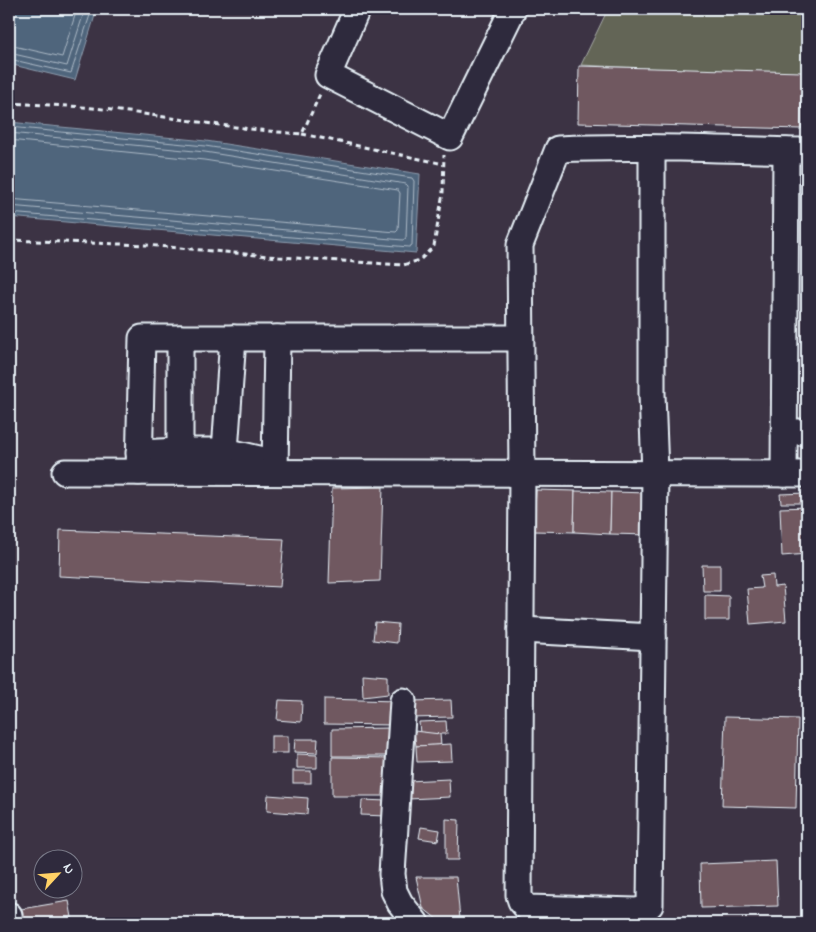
<svg xmlns="http://www.w3.org/2000/svg" width="816" height="932" font-family="'Indie Flower',sans-serif">
  <style>
    .green { fill: #646556; stroke: #a6aba7 }
    .water { fill: #50657c; stroke: #8d9dae }
    .lines { fill: none; stroke-linecap: round; stroke-linejoin: round }
    .shore { stroke: #abb9c6; stroke-width: 1 }
    .building { fill: #705961; stroke: #e8f1f8 }
    .minor-casing { stroke: #e8f1f8; stroke-width: 29 }
    .path { stroke: #e8f1f8; stroke-width: 3; stroke-dasharray: 5 4; stroke-linecap: butt }
    .minor { stroke: #2f2a3d; stroke-width: 25 }
  </style>
  <rect width="100%" height="100%" fill="#3c3344"/>
  <filter id="ink" filterUnits="userSpaceOnUse"><feTurbulence type="fractalNoise" baseFrequency=".02" numOctaves="2"/><feDisplacementMap in="SourceGraphic" scale="10" xChannelSelector="R" yChannelSelector="G"/><feConvolveMatrix kernelMatrix="1 2 1 2 8 2 1 2 1" color-interpolation-filters="sRGB"/></filter>
  <g filter="url(#ink)">
    <polygon class="green" points="608,9 807,9 807,76 581,65"/>
    <g class="water">
      <polygon points="9,9 97,9 75,80 9,64"/>
      <polygon points="9,122 206,141 420,174 416,253 9,217"/>
    </g>
    <g class="lines">
      <g class="shore">
        <polyline points="9,45 62,57 77,9"/>
        <polyline points="9,53 67,66 85,9"/>
        <polyline points="9,59 71,73 92,9"/>
        <polyline points="9,127 205,146 412,178 414,181 412,245 409,247 9,213"/>
        <polyline points="9,133 205,152 406,184 408,186 406,238 403,240 9,206"/>
        <polyline points="9,140 204,160 398,190 400,193 398,230 396,232 9,199"/>
      </g>
    </g>
    <g class="building">
      <polygon points="579,66 802,72 801,129 578,123"/>
      <polygon points="805,81 807,81 807,126 804,126"/>
      <polygon points="383,487 380,581 329,583 332,488"/>
      <polygon points="536,490 575,491 574,532 534,531"/>
      <polygon points="575,491 611,492 610,534 574,532"/>
      <polygon points="611,492 650,493 649,535 610,534"/>
      <polygon points="807,493 807,503 781,503 780,494"/>
      <polygon points="807,507 807,554 782,556 780,508"/>
      <polygon points="60,530 284,539 280,587 59,576"/>
      <polygon points="702,565 720,565 720,591 703,591"/>
      <polygon points="773,575 774,587 783,586 786,621 750,624 747,589 762,588 760,576"/>
      <polygon points="705,595 729,596 729,620 705,620"/>
      <polygon points="375,622 398,624 397,643 373,640"/>
      <polygon points="362,674 388,676 388,694 363,697"/>
      <polygon points="324,699 396,701 395,725 324,724"/>
      <polygon points="279,700 302,701 301,722 277,720"/>
      <polygon points="451,700 452,717 410,718 410,701"/>
      <polygon points="725,717 798,719 796,808 722,806"/>
      <polygon points="446,721 447,734 420,734 419,722"/>
      <polygon points="392,728 392,756 332,756 332,729"/>
      <polygon points="414,731 440,734 441,745 416,746"/>
      <rect x="271" y="736" width="17" height="17"/>
      <polygon points="295,739 318,739 317,753 294,752"/>
      <polygon points="451,744 452,761 417,762 416,746"/>
      <polygon points="297,754 317,755 317,768 297,768"/>
      <polygon points="332,757 391,758 391,796 332,796"/>
      <rect x="293" y="771" width="18" height="12"/>
      <polygon points="449,779 450,797 408,799 408,781"/>
      <polygon points="268,795 308,798 307,814 267,811"/>
      <polygon points="362,800 387,801 386,816 361,815"/>
      <polygon points="446,819 459,820 458,860 446,860"/>
      <polygon points="421,827 440,830 438,841 419,838"/>
      <polygon points="776,861 778,906 701,908 700,864"/>
      <polygon points="416,877 456,877 460,919 438,920 423,908"/>
      <polygon points="69,901 73,923 23,923 21,909"/>
    </g>
    <g class="lines">
      <g class="minor-casing">
        <g id="minor">
          <polyline points="357,9 328,75 450,137 513,9"/>
          <path d="M 652,148 L 652,394 L 655,473 L 650,905 L 646,909 L 636,911 L 527,908 L 521,901 L 519,895 L 522,473 L 520,245 L 558,149 C 641,145 724,150 807,151"/>
          <polyline points="180,338 180,451 225,451 272,462"/>
          <polyline points="784,432 807,432"/>
          <polyline points="225,451 233,338"/>
          <polyline points="139,453 180,451"/>
          <polyline points="65,472 807,474"/>
          <polyline points="139,472 142,338 520,338"/>
          <polyline points="275,472 277,338"/>
          <polyline points="784,474 786,151"/>
          <polyline points="521,630 653,637"/>
          <polyline points="403,701 392,874 394,891 400,903 416,923"/>
          <polyline points="9,915 10,923"/>
        </g>
      </g>
      <g class="path">
        <path d="M 9,103 C 37,105 65,105 93,108 C 163,115 232,129 302,134 L 320,94"/>
        <polyline points="302,134 444,164"/>
        <polyline points="9,240 146,245 279,257 403,265 420,260 434,246 443,192 444,155"/>
      </g>
      <use href="#minor" class="minor"/>
    </g>
  </g>
  <rect width="816" height="932" fill="none" stroke="#2f2a3d" stroke-width="30"/>
  <rect x="15" y="15" width="786" height="902" fill="none" stroke="#e8f1f8" stroke-width="2" filter="url(#ink)"/>
  <g transform="translate(58 874) rotate(64)"><circle r="24" fill="#2f2a3d" stroke="#797a88"/>
  <path d="M0-4L9 19L0 12L-9 19Z" fill="#ffd166"/>
  <text y="-8" font-size="14" font-weight="bold" text-anchor="middle" fill="#e8f1f8">N</text>
  </g>
</svg>
